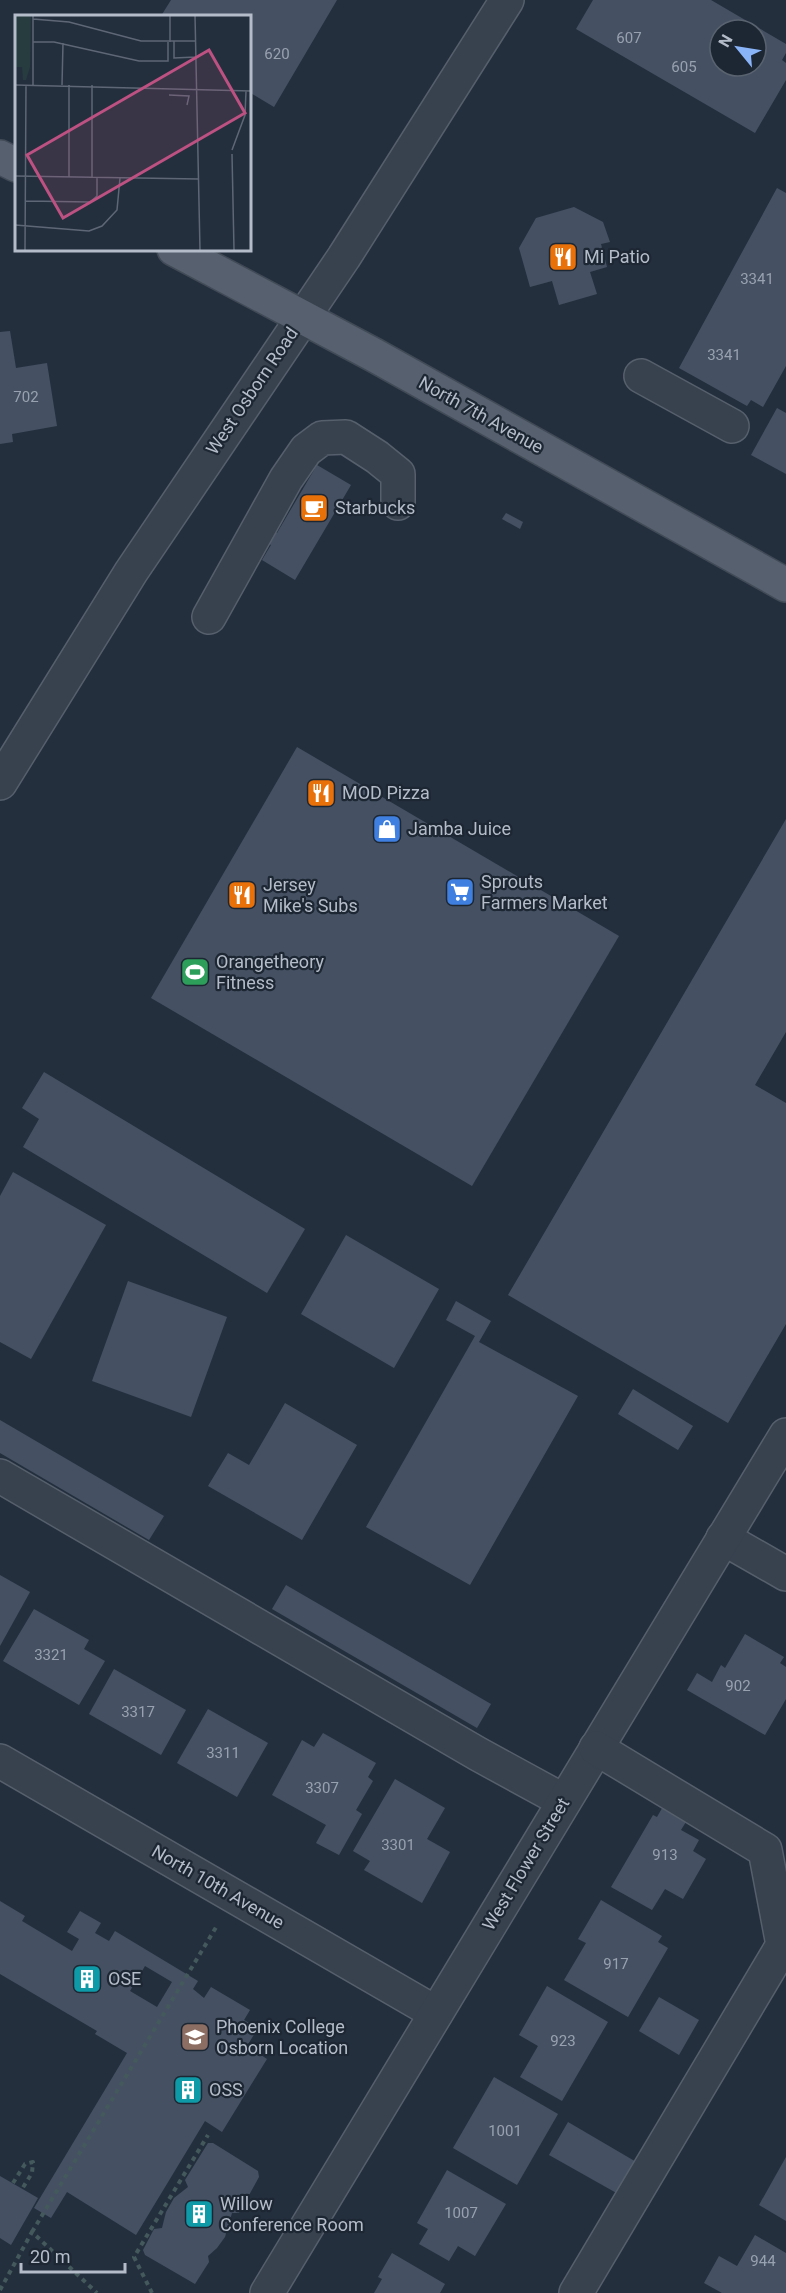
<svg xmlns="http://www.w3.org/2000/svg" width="786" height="2293" font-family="Roboto,sans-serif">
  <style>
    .building { fill: #455162; fill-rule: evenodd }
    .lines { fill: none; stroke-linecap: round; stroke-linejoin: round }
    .minor-casing { stroke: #565f6c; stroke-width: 36 }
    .major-casing { stroke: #414a57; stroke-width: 36 }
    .path { stroke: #44595c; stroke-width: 4; stroke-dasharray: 4.5 4.5; stroke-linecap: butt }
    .minor { stroke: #38414e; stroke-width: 33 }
    .major { stroke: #56606e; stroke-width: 33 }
    .labels { text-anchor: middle; stroke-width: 4.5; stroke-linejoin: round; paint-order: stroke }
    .number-label { font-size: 15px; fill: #98a1af }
    .poi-label { font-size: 18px; fill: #b4bcc9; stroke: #1d2633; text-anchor: start }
    .street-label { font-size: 18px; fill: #b4bcc9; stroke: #1d2633 }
    .inset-road { fill: none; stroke: #5e6776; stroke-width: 1.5 }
    .view { fill: #bd5182; fill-opacity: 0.15; stroke: #bd5182; stroke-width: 3 }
    .inset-edge { fill: none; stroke: #b4bcc9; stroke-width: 3 }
  </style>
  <rect width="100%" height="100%" fill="#242f3e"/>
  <g class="building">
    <polygon points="171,0 337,0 274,107 249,92 249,16 161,16"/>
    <path d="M 593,0 L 711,0 L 786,44 L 786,53 L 782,60 L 786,63 L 786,80 L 755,133 L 576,29 ZM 720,30 L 756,30 L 756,66 L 720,66 Z"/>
    <polygon points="777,188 786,193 786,366 763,407 751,400 747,406 679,368"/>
    <polygon points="574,207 603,222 610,242 601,244 607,267 590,272 597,294 559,305 552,281 530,287 519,248 536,218"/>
    <polygon points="10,331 16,368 47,363 57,426 12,434 13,442 0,444 0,332"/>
    <polygon points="777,408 786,413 786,474 751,455"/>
    <polygon points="317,465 351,485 295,580 262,560 271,545 266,542 273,531 277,533"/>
    <polygon points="506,513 523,522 520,529 502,519"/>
    <polygon points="297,747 619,936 472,1186 151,998"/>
    <polygon points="786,819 786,1032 755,1085 786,1103 786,1324 728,1423 508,1295"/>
    <polygon points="44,1072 305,1229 267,1293 23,1147 39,1119 22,1108"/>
    <polygon points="13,1172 106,1225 31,1359 0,1342 0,1196"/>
    <polygon points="346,1235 439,1289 394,1368 301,1314"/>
    <polygon points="128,1281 227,1317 191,1417 92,1381"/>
    <polygon points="456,1301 491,1321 479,1342 578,1396 470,1585 366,1527 475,1336 446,1320"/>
    <polygon points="633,1389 693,1426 678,1450 618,1414"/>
    <polygon points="285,1403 357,1445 302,1540 208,1486 228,1453 249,1465"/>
    <polygon points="0,1420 164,1516 149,1540 0,1453"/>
    <polygon points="0,1575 30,1592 0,1646"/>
    <polygon points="286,1585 491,1704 477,1728 272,1609"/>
    <polygon points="34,1609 89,1640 84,1649 105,1661 79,1705 3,1661"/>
    <polygon points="745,1634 784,1657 780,1663 786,1667 786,1699 765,1735 687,1690 697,1673 712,1682 721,1665 725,1668"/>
    <polygon points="114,1669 186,1710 161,1755 89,1714"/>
    <polygon points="208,1709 268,1743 237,1797 177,1763"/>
    <polygon points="323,1733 376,1763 368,1777 373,1781 356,1810 362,1814 339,1855 316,1843 326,1825 272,1795 302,1740 314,1747"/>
    <polygon points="395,1779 445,1808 427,1839 450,1852 422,1903 364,1870 370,1861 353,1851"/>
    <polygon points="665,1803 689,1817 681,1830 699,1840 693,1851 706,1859 683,1899 665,1889 652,1910 611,1887 653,1815 657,1817"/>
    <polygon points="601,1900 662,1936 658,1942 668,1948 628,2017 564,1980 586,1943 578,1939"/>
    <path d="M 0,1901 L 25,1916 L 22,1921 L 72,1951 L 79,1939 L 67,1932 L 80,1911 L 101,1923 L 95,1933 L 109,1941 L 115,1931 L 198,1981 L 193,1989 L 204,1998 L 211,1987 L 250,2010 L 244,2020 L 258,2028 L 247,2046 L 267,2059 L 222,2132 L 205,2121 L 136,2235 L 67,2192 L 51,2218 L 34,2208 L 127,2053 L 95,2034 L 97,2031 L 0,1974 ZM 145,1966 L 172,1982 L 157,2007 L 130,1991 Z"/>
    <polygon points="547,1986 608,2022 562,2101 520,2077 538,2046 519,2035"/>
    <polygon points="659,1997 699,2020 679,2055 639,2031"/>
    <polygon points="494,2077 558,2114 517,2185 453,2148"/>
    <polygon points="568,2122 638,2163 620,2195 549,2155"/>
    <polygon points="208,2143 213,2143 258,2171 259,2177 239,2213 232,2213 225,2237 217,2248 208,2256 209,2262 195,2284 145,2255 143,2250 154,2229 162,2228 166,2212 174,2198 188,2187 185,2180"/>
    <polygon points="786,2157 786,2221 759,2205"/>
    <polygon points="447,2170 506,2204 475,2256 458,2246 449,2261 419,2244 428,2229 417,2223"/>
    <polygon points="0,2176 38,2198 11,2245 0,2238"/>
    <polygon points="755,2235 786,2253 786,2293 722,2293 704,2283 719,2256 737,2266"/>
    <polygon points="392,2253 445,2284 440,2293 374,2293 382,2279 378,2277"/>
  </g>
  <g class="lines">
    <g class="minor-casing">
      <g id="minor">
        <polyline points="641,376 732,426"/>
        <polyline points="209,617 286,479 306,450 322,438 346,437 377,457 398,474 398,503"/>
        <polyline points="0,783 131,572 344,257 507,0"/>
        <polyline points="0,1476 478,1754 564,1801"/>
        <polyline points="723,1538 786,1574"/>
        <polyline points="0,1761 436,2013"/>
        <polyline points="267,2293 786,1435"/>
        <polyline points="576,2293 783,1945 765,1850 596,1748"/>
      </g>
    </g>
    <g class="major-casing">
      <g id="major">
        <polyline points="0,157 16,165"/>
        <polyline points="174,249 374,355 786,585"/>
      </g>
    </g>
    <g class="path">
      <polyline points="13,2183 25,2164 33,2162 32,2173 22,2189"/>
      <polyline points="32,2232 218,1924"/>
      <polyline points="0,2290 32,2232 97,2293"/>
      <polyline points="152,2293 134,2257 208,2135"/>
    </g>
    <use href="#minor" class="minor"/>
    <use href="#major" class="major"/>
  </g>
  <defs>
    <g id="restaurant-square" transform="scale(1.5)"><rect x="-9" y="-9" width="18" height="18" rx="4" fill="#e8710a" stroke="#1d2633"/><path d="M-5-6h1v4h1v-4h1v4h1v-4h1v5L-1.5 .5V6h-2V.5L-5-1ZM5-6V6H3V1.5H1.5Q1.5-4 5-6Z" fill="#fff"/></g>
    <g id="cafe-square" transform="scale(1.5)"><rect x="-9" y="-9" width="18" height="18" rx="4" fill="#e8710a" stroke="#1d2633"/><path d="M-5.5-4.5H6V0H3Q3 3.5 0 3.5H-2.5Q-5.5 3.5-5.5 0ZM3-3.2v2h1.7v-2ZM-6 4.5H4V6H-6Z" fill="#fff"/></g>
    <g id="shop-square" transform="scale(1.5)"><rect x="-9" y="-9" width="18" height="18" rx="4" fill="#3f7fe0" stroke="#1d2633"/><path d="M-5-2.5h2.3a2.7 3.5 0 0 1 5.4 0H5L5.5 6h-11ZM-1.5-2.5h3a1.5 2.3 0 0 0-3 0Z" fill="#fff"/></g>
    <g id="supermarket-square" transform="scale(1.5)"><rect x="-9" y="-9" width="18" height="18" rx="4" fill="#3f7fe0" stroke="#1d2633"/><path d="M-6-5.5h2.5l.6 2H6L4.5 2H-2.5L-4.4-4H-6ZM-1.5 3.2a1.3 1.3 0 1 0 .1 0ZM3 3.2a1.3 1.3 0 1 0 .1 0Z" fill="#fff"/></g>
    <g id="stadium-square" transform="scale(1.5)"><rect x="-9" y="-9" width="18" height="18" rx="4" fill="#2e9e5b" stroke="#1d2633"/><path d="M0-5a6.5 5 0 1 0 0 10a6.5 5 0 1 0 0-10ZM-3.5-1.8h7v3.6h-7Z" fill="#fff"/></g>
    <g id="building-square" transform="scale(1.5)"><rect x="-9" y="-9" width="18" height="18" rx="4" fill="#0f9aa8" stroke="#1d2633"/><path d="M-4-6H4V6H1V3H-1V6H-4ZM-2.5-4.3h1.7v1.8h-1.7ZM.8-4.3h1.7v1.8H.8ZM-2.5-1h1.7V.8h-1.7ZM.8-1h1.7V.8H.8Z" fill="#fff"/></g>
    <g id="university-square" transform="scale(1.5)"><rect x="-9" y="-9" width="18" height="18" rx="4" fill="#8d6e63" stroke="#1d2633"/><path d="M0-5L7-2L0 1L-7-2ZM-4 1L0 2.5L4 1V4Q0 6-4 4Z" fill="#fff"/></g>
  </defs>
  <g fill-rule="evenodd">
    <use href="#restaurant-square" x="563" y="257"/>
    <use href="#cafe-square" x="314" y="508"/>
    <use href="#restaurant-square" x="321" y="793"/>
    <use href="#shop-square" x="387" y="829"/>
    <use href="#supermarket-square" x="460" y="892"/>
    <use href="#restaurant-square" x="242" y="895"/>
    <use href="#stadium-square" x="195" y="972"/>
    <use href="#building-square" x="87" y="1979"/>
    <use href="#university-square" x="195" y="2037"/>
    <use href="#building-square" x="188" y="2090"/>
    <use href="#building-square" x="199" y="2214"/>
  </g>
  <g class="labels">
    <g class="number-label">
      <text x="629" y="43">607</text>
      <text x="277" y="59">620</text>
      <text x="684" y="72">605</text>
      <text x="757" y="284">3341</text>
      <text x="724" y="360">3341</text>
      <text x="26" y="402">702</text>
      <text x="51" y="1660">3321</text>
      <text x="738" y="1691">902</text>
      <text x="138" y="1717">3317</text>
      <text x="223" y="1758">3311</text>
      <text x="322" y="1793">3307</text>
      <text x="398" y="1850">3301</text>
      <text x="665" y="1860">913</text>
      <text x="616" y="1969">917</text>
      <text x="563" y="2046">923</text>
      <text x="505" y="2136">1001</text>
      <text x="461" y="2218">1007</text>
      <text x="763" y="2266">944</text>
    </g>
    <g class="poi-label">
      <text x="584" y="263">Mi Patio</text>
      <text x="335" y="514">Starbucks</text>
      <text x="342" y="799">MOD Pizza</text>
      <text x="408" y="835">Jamba Juice</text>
      <text x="481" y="888">Sprouts<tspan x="481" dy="21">Farmers Market</tspan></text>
      <text x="263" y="891">Jersey<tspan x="263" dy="21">Mike's Subs</tspan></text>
      <text x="216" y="968">Orangetheory<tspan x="216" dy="21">Fitness</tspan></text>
      <text x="108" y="1985">OSE</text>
      <text x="216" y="2033">Phoenix College<tspan x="216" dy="21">Osborn Location</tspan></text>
      <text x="209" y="2096">OSS</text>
      <text x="220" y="2210">Willow<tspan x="220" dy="21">Conference Room</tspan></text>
    </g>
    <g class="street-label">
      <text transform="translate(252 391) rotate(-56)" y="6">West Osborn Road</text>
      <text transform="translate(481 415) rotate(29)" y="6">North 7th Avenue</text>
      <text transform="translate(526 1864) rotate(-59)" y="6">West Flower Street</text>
      <text transform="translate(218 1887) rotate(30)" y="6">North 10th Avenue</text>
    </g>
  </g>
  <g transform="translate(15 15)">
    <rect width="236" height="236" fill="#242f3e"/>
    <path d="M 0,0 L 16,0 L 15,52 L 11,65 L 8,65 L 7,52 L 0,52 Z" fill="#263c3f"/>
    <path class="inset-road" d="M 155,0 L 155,27M 180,0 L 185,235M 18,4 L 54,7 L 126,26 L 181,26M 159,26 L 159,43 L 181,42M 18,27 L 39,27 L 124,46 L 153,46 L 153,27M 0,70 L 236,76M 18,70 L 18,0M 47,70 L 48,28M 54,70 L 54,162M 77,70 L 77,163M 154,80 L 174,81 L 172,90M 217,135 L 230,100 L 231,76M 217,139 L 219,235M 0,161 L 184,164M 11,186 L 75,187 L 82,181 L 82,163M 0,210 L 74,216 L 87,211 L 102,195 L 105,163M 10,235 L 11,70"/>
    <path class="view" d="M 194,35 L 230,98 L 48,203 L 12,140 Z"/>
    <rect width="236" height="236" class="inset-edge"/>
  </g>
  <g transform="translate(738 48) rotate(300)"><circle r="28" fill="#1d2633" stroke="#59626f" stroke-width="1.5"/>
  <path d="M0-4.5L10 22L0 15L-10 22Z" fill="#8ab4f8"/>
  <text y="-9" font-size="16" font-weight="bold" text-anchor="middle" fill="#b4bcc9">N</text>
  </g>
  <path d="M21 2263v9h104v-9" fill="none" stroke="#b4bcc9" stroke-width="3"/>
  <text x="30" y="2263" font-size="18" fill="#b4bcc9" stroke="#1d2633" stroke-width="4.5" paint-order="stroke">20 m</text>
</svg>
